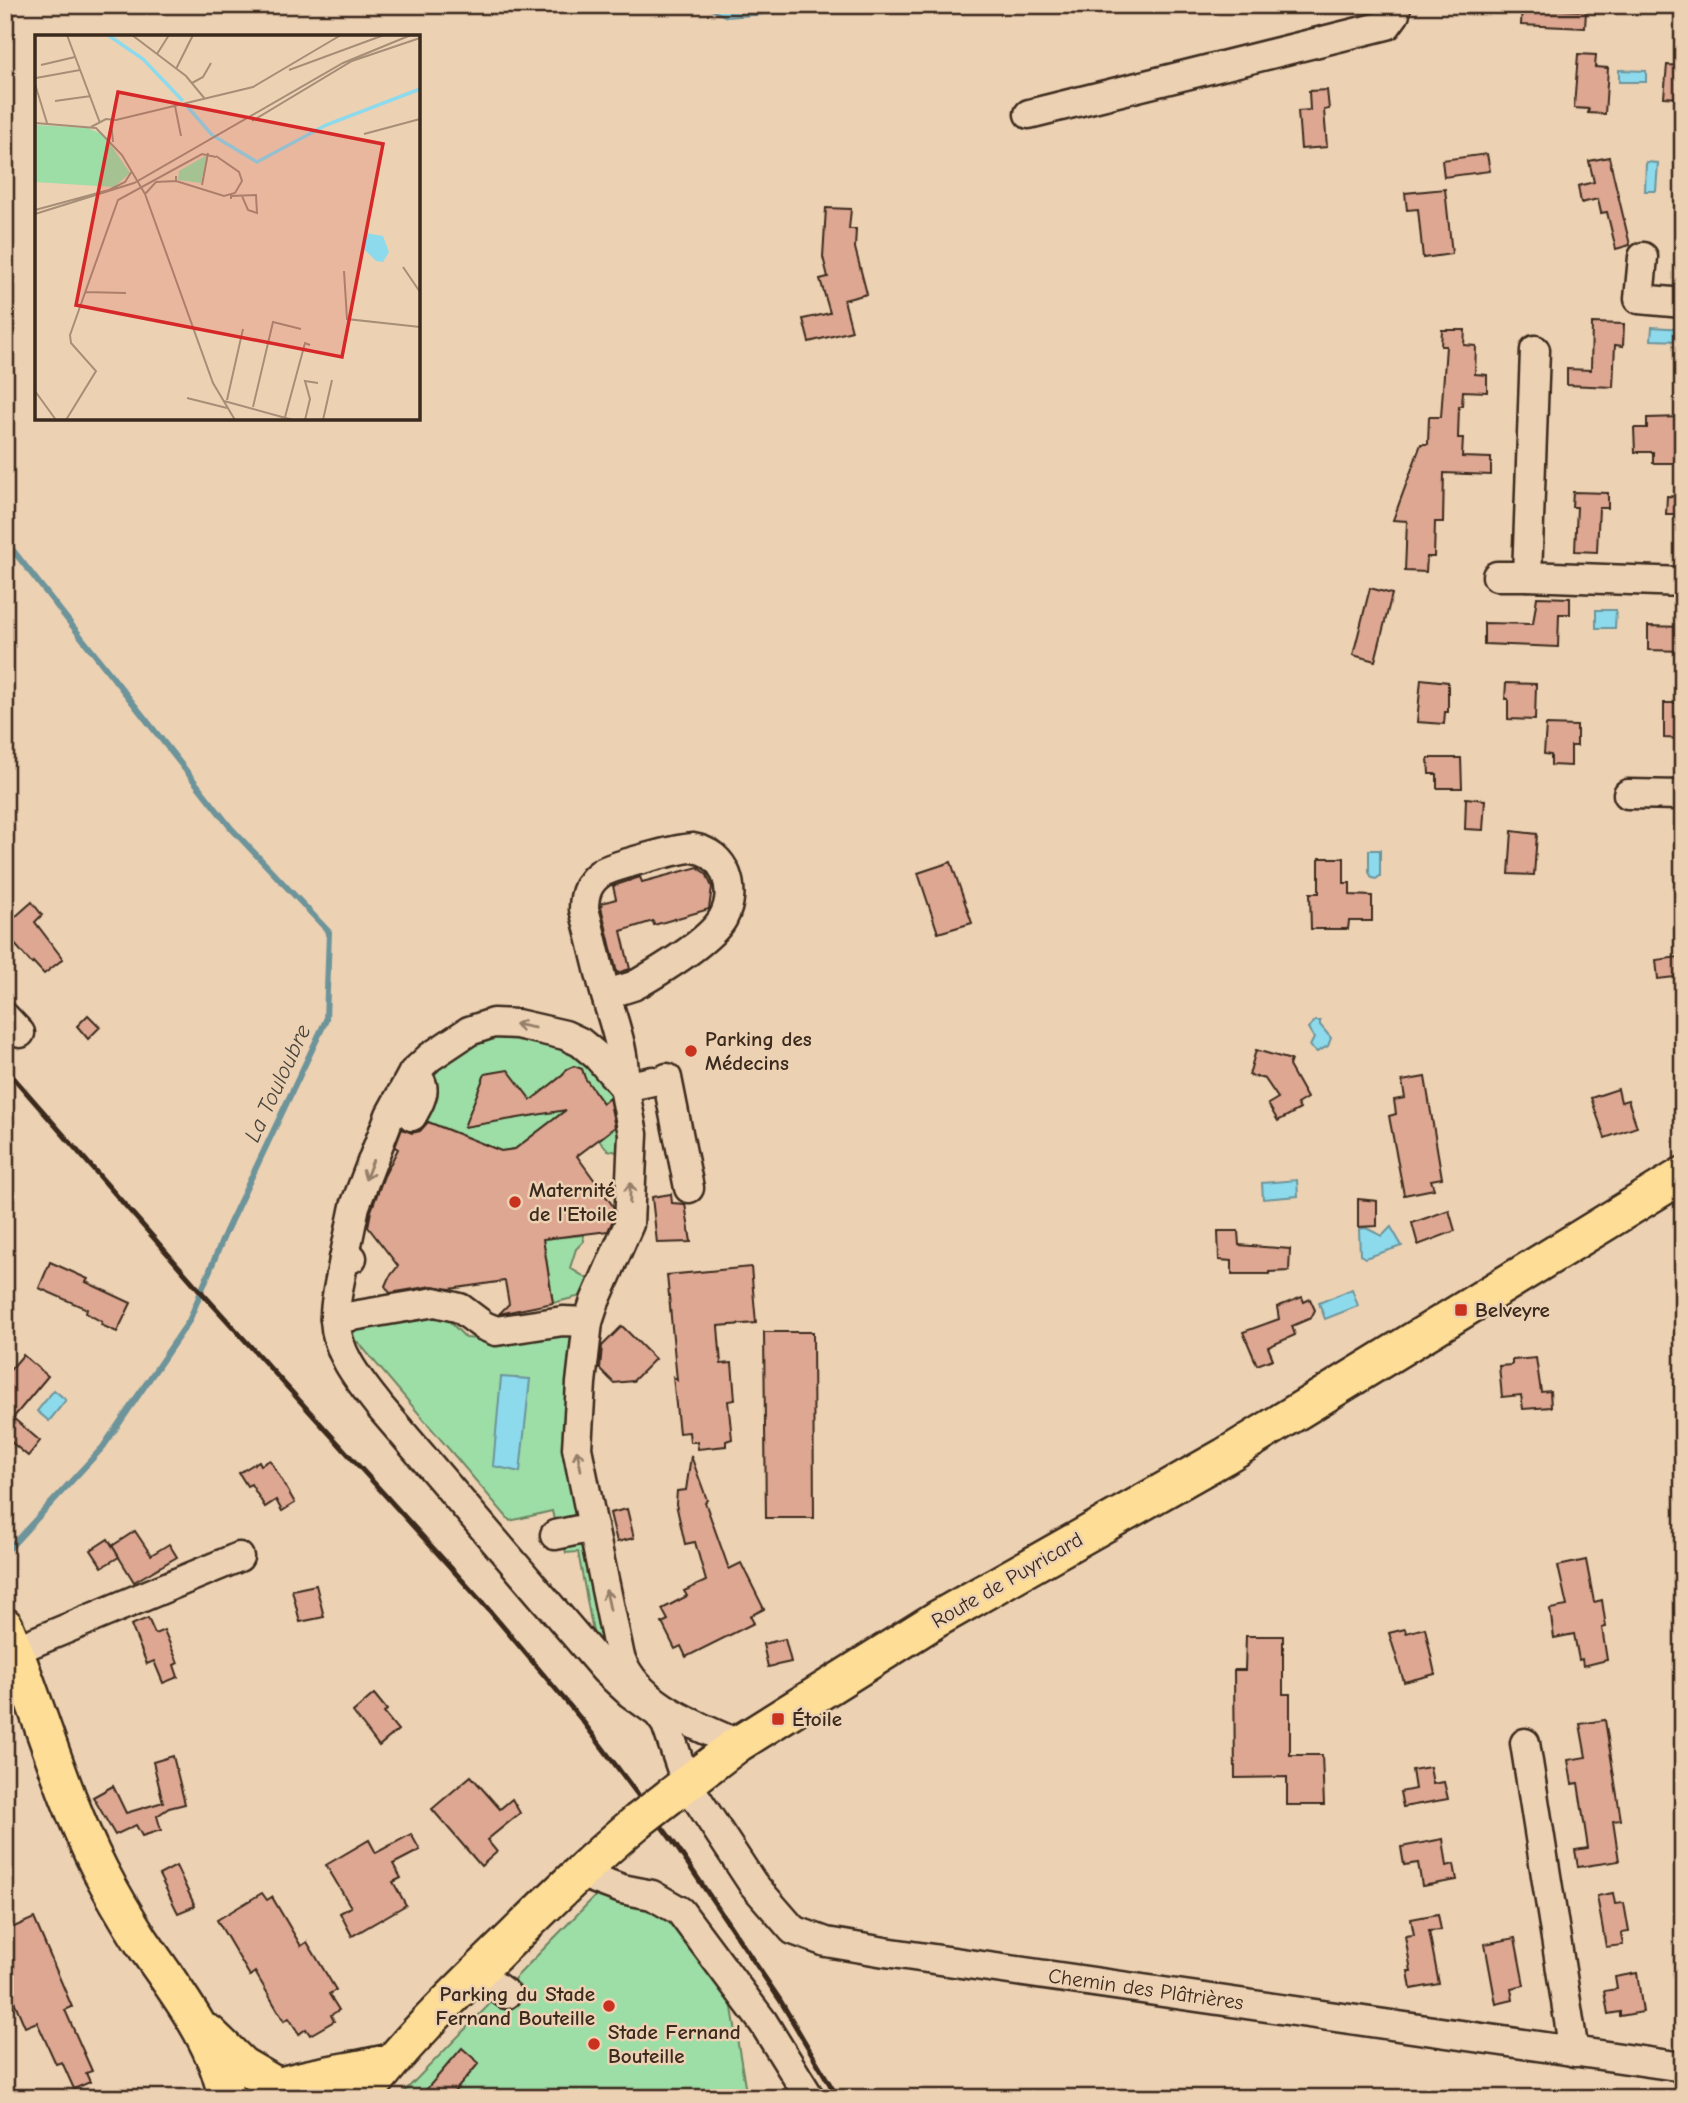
<svg xmlns="http://www.w3.org/2000/svg" width="1688" height="2103" font-family="'Comic Neue',sans-serif">
  <style>
    .green { fill: #9ddda6; stroke: #6c8462; stroke-width: 2 }
    .water { fill: #8ddaec; stroke: #6c949a; stroke-width: 2 }
    .lines { fill: none; stroke-linecap: round; stroke-linejoin: round }
    .stream { stroke: #6c949a; stroke-width: 6 }
    .building { fill: #dda792; stroke: #3b2a1e; stroke-width: 2 }
    .minor-casing { stroke: #3b2a1e; stroke-width: 33 }
    .major-casing { stroke: #3b2a1e; stroke-width: 40 }
    .minor { stroke: #edd1b3; stroke-width: 28 }
    .major { stroke: #fedd96; stroke-width: 35 }
    .rail { stroke: #3b2a1e; stroke-width: 5 }
    .major-bridge-casing { stroke: #3b2a1e; stroke-width: 40; stroke-linecap: butt }
    .major-bridge { stroke: #fedd96; stroke-width: 35 }
    .oneway { stroke: #947e68 }
    .poi-dot { fill: #c8321e; stroke: #edd1b3; stroke-width: 2.5 }
    .labels { text-anchor: middle; stroke-width: 5; stroke-linejoin: round; paint-order: stroke }
    .poi-label { font-size: 21px; font-weight: bold; fill: #3b2a1e; stroke: #edd1b3; text-anchor: start }
    .street-label { font-size: 21px; fill: #3b2a1e; stroke: #edd1b3 }
    .water-label { font-size: 23px; font-style: italic; fill: #47443d; stroke: #edd1b3 }
    .inset-river { fill: none; stroke: #8ddaec; stroke-width: 3.5 }
    .inset-road { fill: none; stroke: #a68e77; stroke-width: 2 }
    .view { fill: #d62828; fill-opacity: 0.15; stroke: #d62828; stroke-width: 3.5 }
    .inset-edge { fill: none; stroke: #3b2a1e; stroke-width: 3.5 }
  </style>
  <rect width="100%" height="100%" fill="#edd1b3"/>
  <filter id="ink" filterUnits="userSpaceOnUse"><feTurbulence type="fractalNoise" baseFrequency=".0143" numOctaves="2"/><feDisplacementMap in="SourceGraphic" scale="14" xChannelSelector="R" yChannelSelector="G"/><feConvolveMatrix kernelMatrix="1 2 1 2 8 2 1 2 1" color-interpolation-filters="sRGB"/></filter>
  <g filter="url(#ink)">
    <g class="green">
      <path d="M 513,1028 C 536,1034 566,1037 585,1053 C 616,1077 636,1115 622,1153 L 608,1150 L 599,1140 L 619,1124 L 593,1090 L 591,1091 L 586,1084 L 582,1069 L 574,1066 C 565,1068 561,1077 554,1083 L 572,1105 L 515,1149 L 501,1151 L 421,1119 L 430,1097 L 430,1064 C 451,1039 482,1032 513,1028 Z"/>
      <polygon points="583,1235 584,1241 576,1249 570,1268 588,1279 581,1296 553,1303 543,1239"/>
      <polygon points="429,1310 447,1319 466,1338 476,1339 556,1329 572,1333 577,1341 584,1516 556,1528 552,1511 510,1521 358,1342 347,1344 345,1334 354,1325"/>
      <polygon points="584,1539 584,1549 603,1653 586,1640 593,1632 578,1552 566,1553 563,1541"/>
      <polygon points="604,1887 664,1909 729,1990 747,2098 398,2098"/>
    </g>
    <g class="water">
      <polygon points="705,5 811,5 803,11 727,17 707,8"/>
      <polygon points="1619,70 1646,71 1646,82 1619,82"/>
      <polygon points="1646,162 1658,163 1656,191 1645,191"/>
      <polygon points="1652,327 1683,329 1683,341 1651,340"/>
      <polygon points="1596,610 1616,610 1615,628 1596,628"/>
      <polygon points="1369,850 1380,850 1380,876 1376,879 1372,878 1369,872"/>
      <polygon points="1315,1021 1320,1021 1320,1025 1331,1038 1328,1046 1317,1052 1310,1046 1314,1038 1308,1028"/>
      <polygon points="1297,1180 1298,1196 1263,1199 1262,1183"/>
      <polygon points="1391,1227 1402,1246 1365,1258 1360,1255 1359,1229 1366,1228 1382,1236"/>
      <polygon points="1352,1289 1358,1306 1325,1319 1319,1303"/>
      <polygon points="501,1377 530,1379 520,1472 493,1466"/>
      <polygon points="54,1390 66,1400 49,1421 37,1411"/>
    </g>
    <g class="lines">
      <polyline class="stream" points="5,540 231,828 329,932 326,1020 226,1231 189,1321 103,1447 5,1553"/>
    </g>
    <g class="building">
      <polygon points="1522,5 1541,5 1541,9 1586,11 1585,28 1521,25"/>
      <polygon points="1578,54 1596,55 1595,67 1608,68 1605,114 1588,113 1589,109 1574,108"/>
      <polygon points="1667,65 1683,66 1681,98 1664,97"/>
      <polygon points="1327,90 1329,109 1324,110 1327,147 1301,149 1298,111 1310,110 1309,91"/>
      <polygon points="1487,154 1490,171 1444,177 1442,160"/>
      <polygon points="1609,157 1630,245 1616,249 1607,212 1601,213 1598,199 1581,203 1578,186 1594,182 1589,161"/>
      <polygon points="1445,189 1452,254 1423,258 1418,209 1407,210 1405,193"/>
      <polygon points="826,208 851,209 849,229 856,229 855,248 867,294 844,300 852,331 809,342 803,319 830,313 820,279 828,277 823,257"/>
      <polygon points="1592,323 1624,324 1623,346 1615,345 1613,387 1567,385 1567,369 1591,370"/>
      <polygon points="1442,330 1465,330 1464,345 1476,346 1475,374 1487,375 1487,392 1463,391 1462,406 1459,406 1458,438 1463,438 1462,457 1491,458 1491,475 1444,473 1443,522 1435,522 1434,557 1427,557 1426,572 1405,571 1407,521 1393,520 1421,444 1428,444 1429,417 1441,417 1446,346 1441,346"/>
      <polygon points="1683,417 1683,440 1678,440 1678,463 1653,463 1653,452 1635,452 1634,428 1647,428 1647,418"/>
      <polygon points="1573,492 1608,493 1608,508 1599,508 1597,552 1575,551 1577,507 1572,507"/>
      <polygon points="1667,496 1683,497 1683,514 1666,514"/>
      <polygon points="1370,588 1392,594 1375,661 1353,655"/>
      <polygon points="1537,597 1570,598 1570,614 1559,614 1558,647 1484,644 1484,623 1533,624"/>
      <polygon points="1648,626 1683,627 1683,651 1648,650"/>
      <polygon points="1421,679 1448,682 1448,712 1445,712 1444,724 1417,722"/>
      <polygon points="1506,683 1536,684 1535,720 1508,719 1508,699 1505,699"/>
      <polygon points="1664,703 1683,703 1683,739 1664,738"/>
      <polygon points="1546,725 1577,726 1577,746 1571,746 1571,766 1551,765 1551,755 1544,754"/>
      <polygon points="1428,758 1461,758 1462,788 1437,788 1437,774 1429,774"/>
      <polygon points="1466,798 1485,800 1483,830 1465,829"/>
      <polygon points="1512,831 1537,834 1534,875 1509,874"/>
      <polygon points="1319,858 1344,858 1344,883 1350,883 1350,895 1372,896 1372,921 1349,921 1348,929 1311,929 1310,893 1319,893"/>
      <polygon points="951,862 972,923 938,933 918,873"/>
      <polygon points="698,867 707,875 712,887 709,909 654,925 653,921 621,931 630,969 617,973 601,907 602,903 616,899 613,886 640,877 642,882"/>
      <polygon points="32,902 42,915 35,922 63,959 44,974 33,962 32,964 5,933 5,911 14,918"/>
      <polygon points="1679,957 1683,958 1683,976 1658,979 1656,960"/>
      <polygon points="88,1015 100,1027 88,1039 77,1026"/>
      <polygon points="1256,1050 1291,1060 1289,1066 1307,1098 1297,1104 1300,1109 1278,1121 1268,1104 1278,1098 1265,1079 1249,1075"/>
      <polygon points="574,1066 582,1069 585,1078 603,1103 609,1098 615,1127 577,1156 613,1206 613,1220 608,1231 543,1239 553,1303 499,1314 509,1304 505,1281 450,1289 432,1286 390,1293 385,1286 388,1279 398,1266 368,1227 371,1211 384,1176 398,1149 395,1147 402,1129 412,1133 420,1131 428,1122 501,1151 515,1149 566,1110 464,1127 485,1074 508,1070 531,1100 563,1075 567,1069"/>
      <polygon points="1425,1077 1442,1178 1431,1180 1434,1189 1404,1195 1389,1116 1396,1114 1394,1100 1405,1098 1402,1081"/>
      <polygon points="1618,1089 1621,1102 1628,1100 1637,1127 1605,1138 1591,1098"/>
      <polygon points="671,1194 672,1203 685,1204 691,1242 657,1243 652,1197"/>
      <polygon points="1358,1199 1377,1201 1377,1226 1358,1227"/>
      <polygon points="1449,1210 1455,1231 1418,1245 1412,1223"/>
      <polygon points="1218,1231 1238,1231 1239,1245 1290,1249 1289,1271 1269,1272 1269,1274 1232,1274 1232,1261 1219,1260"/>
      <polygon points="50,1262 88,1279 86,1282 131,1303 117,1332 101,1325 102,1322 86,1313 87,1309 39,1288"/>
      <polygon points="751,1267 756,1323 718,1326 721,1364 732,1363 735,1400 728,1401 732,1439 726,1441 726,1446 698,1449 697,1442 690,1442 689,1432 679,1433 673,1377 677,1380 667,1275"/>
      <polygon points="1302,1297 1304,1302 1310,1299 1315,1310 1311,1318 1292,1326 1295,1335 1268,1347 1273,1359 1257,1365 1243,1332 1279,1319 1277,1307"/>
      <polygon points="622,1326 655,1359 633,1381 614,1383 600,1369 602,1346"/>
      <polygon points="764,1332 813,1332 814,1518 766,1518"/>
      <polygon points="23,1355 48,1376 13,1418 40,1441 28,1456 5,1437 5,1376"/>
      <polygon points="1536,1358 1541,1392 1550,1391 1551,1407 1523,1409 1521,1395 1502,1397 1499,1366 1512,1365 1512,1360"/>
      <polygon points="691,1456 707,1500 705,1502 729,1569 741,1563 764,1609 750,1616 754,1623 686,1657 681,1646 675,1649 662,1623 668,1620 662,1609 687,1596 684,1591 706,1581 695,1542 685,1544 676,1504 677,1491 686,1490"/>
      <polygon points="270,1460 295,1503 282,1511 276,1500 265,1507 251,1484 247,1486 239,1473 259,1461 261,1465"/>
      <polygon points="627,1509 634,1538 617,1542 610,1513"/>
      <polygon points="135,1531 151,1555 169,1544 177,1557 134,1582 112,1546"/>
      <polygon points="108,1539 119,1557 102,1567 91,1550"/>
      <polygon points="1586,1560 1594,1602 1602,1600 1606,1627 1602,1628 1607,1660 1583,1666 1582,1659 1579,1660 1574,1634 1554,1638 1550,1609 1567,1606 1558,1566"/>
      <polygon points="316,1585 324,1617 300,1622 292,1590"/>
      <polygon points="148,1618 155,1634 164,1630 178,1663 174,1665 178,1677 163,1683 154,1661 147,1664 131,1625"/>
      <polygon points="1425,1628 1435,1674 1404,1682 1389,1633 1405,1629 1406,1633"/>
      <polygon points="1246,1636 1283,1636 1283,1694 1290,1694 1290,1755 1322,1755 1324,1805 1287,1805 1287,1777 1235,1778 1234,1670 1245,1670"/>
      <polygon points="785,1639 791,1662 768,1667 763,1644"/>
      <polygon points="374,1694 387,1710 384,1713 398,1730 379,1746 353,1712"/>
      <polygon points="1605,1720 1621,1820 1613,1821 1619,1861 1578,1867 1575,1850 1588,1848 1578,1783 1572,1784 1568,1760 1586,1757 1580,1724"/>
      <polygon points="173,1756 185,1804 169,1808 157,1816 161,1830 142,1836 136,1825 115,1835 93,1797 113,1786 126,1813 163,1802 153,1762"/>
      <polygon points="1430,1767 1433,1784 1444,1782 1448,1799 1403,1807 1400,1792 1415,1789 1412,1770"/>
      <polygon points="471,1776 500,1809 512,1799 520,1813 487,1840 497,1852 481,1866 432,1809"/>
      <polygon points="411,1834 420,1850 393,1864 401,1878 393,1882 406,1905 352,1936 340,1913 351,1907 326,1865 369,1840 376,1853"/>
      <polygon points="1443,1839 1447,1866 1454,1864 1457,1880 1422,1886 1418,1863 1404,1865 1401,1847"/>
      <polygon points="176,1866 195,1906 178,1913 159,1875"/>
      <polygon points="262,1893 267,1900 272,1897 301,1946 307,1942 336,1990 329,1994 339,2010 331,2015 334,2021 310,2035 306,2029 299,2034 289,2018 284,2021 255,1972 250,1976 217,1920"/>
      <polygon points="1613,1893 1615,1904 1624,1903 1629,1932 1621,1933 1623,1945 1606,1947 1597,1896"/>
      <polygon points="1438,1914 1441,1930 1429,1931 1439,1984 1411,1989 1408,1971 1411,1971 1405,1936 1414,1935 1411,1919"/>
      <polygon points="34,1918 72,2007 65,2010 92,2071 86,2073 90,2082 74,2089 62,2062 56,2064 37,2022 25,2027 5,1980 5,1931"/>
      <polygon points="1515,1938 1524,1985 1511,1988 1513,2000 1496,2004 1485,1944"/>
      <polygon points="1637,1973 1643,2012 1620,2016 1620,2012 1608,2014 1604,1991 1617,1989 1615,1977"/>
      <polygon points="462,2048 479,2063 449,2098 419,2098"/>
    </g>
    <g class="lines">
      <g class="minor-casing">
        <g id="minor">
          <polyline points="1029,114 1387,25 1395,14 1396,5"/>
          <polyline points="1643,257 1639,299 1683,303"/>
          <polyline points="1535,350 1527,576 1683,582"/>
          <polyline points="1497,576 1527,576"/>
          <polyline points="1628,794 1683,795"/>
          <path d="M 607,999 C 622,985 626,991 639,983 C 663,969 711,940 723,918 C 738,890 726,853 693,848 C 684,847 608,867 601,873 C 588,882 584,894 584,909 C 592,938 598,967 606,996 C 615,1026 626,1056 624,1087 L 653,1081"/>
          <polyline points="5,1017 20,1033"/>
          <polyline points="667,1078 689,1188"/>
          <path d="M 412,1116 C 421,1100 430,1086 413,1073"/>
          <path d="M 352,1258 L 344,1259 C 341,1278 334,1301 335,1320 C 337,1355 360,1381 380,1407 L 605,1670 L 630,1693 L 658,1713 L 666,1724 L 686,1782 L 753,1884 L 793,1930 L 826,1942 L 885,1952 L 1683,2067"/>
          <polyline points="344,1259 355,1206 390,1115 413,1073 430,1057 469,1031 493,1023 517,1024 565,1035 580,1042 597,1056 624,1087 633,1134 629,1224 595,1301 588,1322 581,1383 577,1448 593,1527"/>
          <polyline points="335,1319 435,1302 460,1308 484,1326 496,1331 563,1321 588,1322"/>
          <path d="M 555,1535 L 593,1527 L 620,1657 C 638,1705 695,1725 738,1744"/>
          <polyline points="15,1650 239,1557"/>
          <polyline points="1525,1743 1574,2052"/>
          <polyline points="579,1873 622,1889 652,1895 680,1911 763,2022 810,2098"/>
          <polyline points="477,1973 506,1994"/>
        </g>
      </g>
      <g class="major-casing">
        <g id="major">
          <path d="M 5,1626 C 39,1707 60,1791 100,1870 C 112,1893 126,1917 140,1939 C 173,1988 216,2039 226,2098"/>
          <polyline points="669,1797 738,1744 937,1619 1225,1456 1683,1175"/>
          <polyline points="209,2033 242,2065 278,2086"/>
          <path d="M 278,2086 C 314,2074 353,2071 390,2062"/>
          <path d="M 363,2098 C 403,2044 453,1996 501,1949 C 546,1905 590,1861 638,1821"/>
        </g>
      </g>
      <use href="#minor" class="minor"/>
      <use href="#major" class="major"/>
      <polyline class="rail" points="5,1068 195,1285 489,1610 581,1719 674,1843 780,2000 838,2098"/>
      <g class="major-bridge-casing">
        <polyline id="major-bridge" points="638,1821 669,1797"/>
      </g>
      <use href="#major-bridge" class="major-bridge"/>
    </g>
    <defs><path id="oneway-shaft" d="M-6 0H5M1.5-3L5.5 0L1.5 3" fill="none" stroke-width="1.6" stroke-linecap="round" stroke-linejoin="round" transform="scale(1.75)"/></defs>
    <g class="oneway">
      <use href="#oneway-shaft" transform="translate(525 1026) rotate(-169)"/>
      <use href="#oneway-shaft" transform="translate(369 1170) rotate(111)"/>
      <use href="#oneway-shaft" transform="translate(630 1193) rotate(-88)"/>
      <use href="#oneway-shaft" transform="translate(579 1460) rotate(-101)"/>
      <use href="#oneway-shaft" transform="translate(608 1600) rotate(-102)"/>
    </g>
  </g>
  <g class="poi-dot">
    <circle cx="691" cy="1051" r="7"/>
    <circle cx="515" cy="1202" r="7"/>
    <rect x="1454" y="1303" width="14" height="14" rx="3.5"/>
    <rect x="771" y="1712" width="14" height="14" rx="3.5"/>
    <circle cx="609" cy="2006" r="7"/>
    <circle cx="594" cy="2044" r="7"/>
  </g>
  <g class="labels">
    <g class="poi-label">
      <text x="705" y="1046">Parking des<tspan x="705" dy="24">Médecins</tspan></text>
      <text x="529" y="1197">Maternité<tspan x="529" dy="24">de l'Etoile</tspan></text>
      <text x="1475" y="1317">Belveyre</text>
      <text x="792" y="1726">Étoile</text>
      <text x="595" y="2001" text-anchor="end">Parking du Stade<tspan x="595" dy="24">Fernand Bouteille</tspan></text>
      <text x="608" y="2039">Stade Fernand<tspan x="608" dy="24">Bouteille</tspan></text>
    </g>
    <g class="street-label">
      <text transform="translate(1007 1580) rotate(-30)" y="7">Route de Puyricard</text>
      <text transform="translate(1146 1989) rotate(8)" y="7">Chemin des Plâtrières</text>
    </g>
    <g class="water-label">
      <text transform="translate(277 1083) rotate(-65)" y="8">La Touloubre</text>
    </g>
  </g>
  <g transform="translate(35 35)">
    <rect width="385" height="385" fill="#edd1b3"/>
    <path d="M 0,90 L 53,93 L 69,100 L 95,138 L 79,152 L 0,147 ZM 172,120 L 166,148 L 143,145 L 144,136 Z" fill="#9ddda6"/>
    <path d="M 330,198 L 348,201 L 354,217 L 348,227 L 341,226 L 328,213 Z" fill="#8ddaec"/>
    <path class="inset-river" d="M 73,0 L 108,24 L 148,66M 151,70 L 177,100 L 222,127 L 291,90 L 385,54"/>
    <path class="inset-road" d="M 32,0 L 65,88M 97,0 L 151,41 L 170,64M 122,19 L 134,0M 6,30 L 40,22M 141,34 L 158,0M 254,35 L 349,0M 1,43 L 45,35M 157,48 L 168,42 L 176,28M 0,49 L 12,88M 20,66 L 56,61M 140,71 L 146,101M 76,86 L 78,107M 217,86 L 317,26 L 385,3M 0,88 L 61,93 L 87,120 L 110,159 L 178,348 L 200,385M 56,92 L 71,84 L 81,85 L 218,52 L 306,0M 329,99 L 385,84M 141,146 L 189,161 L 200,158 L 207,146 L 204,137 L 181,121M 167,150 L 173,118M 110,159 L 121,147 L 141,146 L 141,141M 196,164 L 196,161 L 221,160 L 222,178 L 213,175 L 207,161M 0,175 L 74,155 L 90,147 L 97,136M 0,179 L 99,148 L 308,28 L 376,0M 368,232 L 385,257M 309,236 L 312,284 L 385,292M 51,257 L 91,258M 0,356 L 21,385M 152,363 L 192,373M 192,365 L 208,294M 189,366 L 258,385M 218,372 L 238,287 L 266,294M 250,382 L 270,308 L 275,310M 31,385 L 61,336 L 36,308 L 35,300 L 83,165 L 167,119 L 181,122M 270,385 L 275,364 L 270,346 L 283,348M 288,385 L 297,345"/>
    <path class="view" d="M 83,57 L 348,109 L 307,322 L 41,270 Z"/>
    <rect width="385" height="385" class="inset-edge"/>
  </g>
  <rect width="1688" height="2103" fill="none" stroke="#edd1b3" stroke-width="28"/>
  <rect x="14" y="14" width="1660" height="2075" fill="none" stroke="#3b2a1e" stroke-width="2.5" filter="url(#ink)"/>
</svg>
